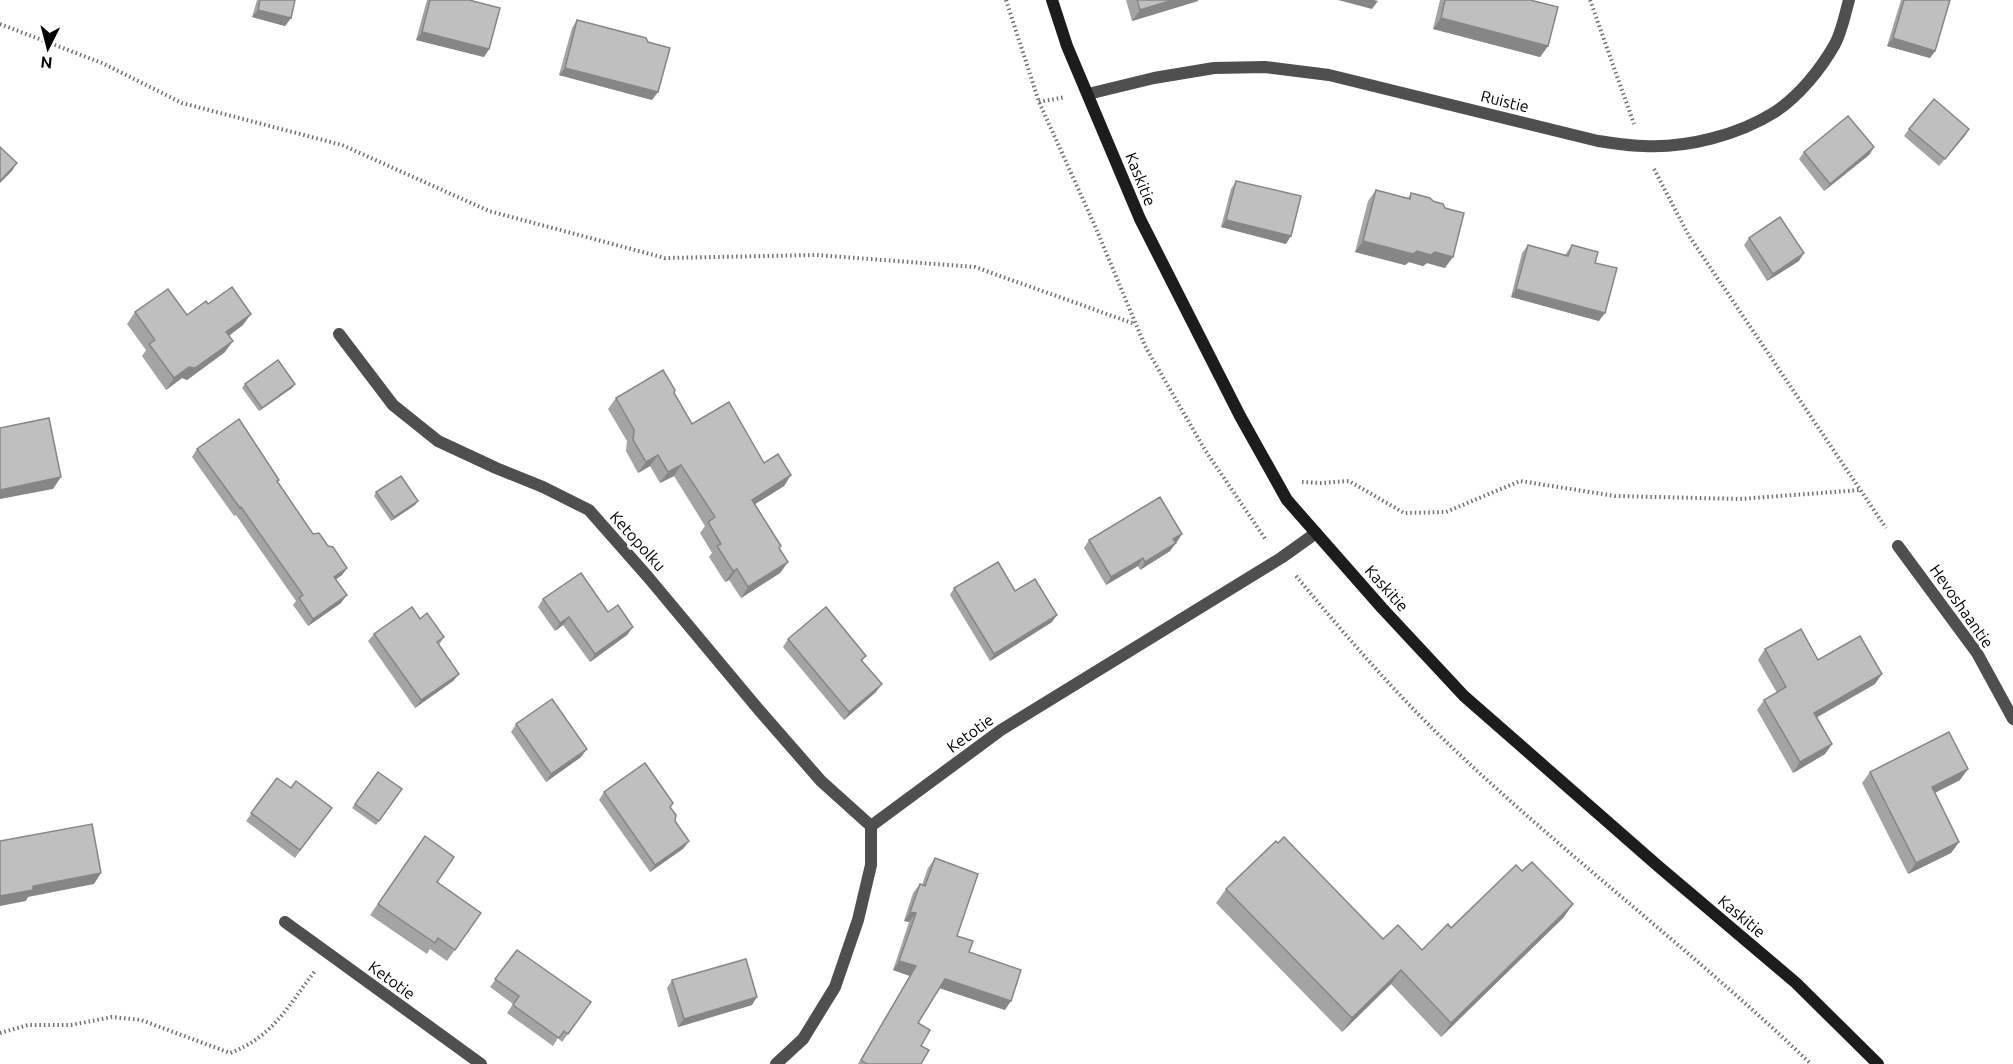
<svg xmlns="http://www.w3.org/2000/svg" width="2013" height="1064" font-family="Ubuntu,sans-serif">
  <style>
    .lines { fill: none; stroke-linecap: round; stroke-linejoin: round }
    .path { stroke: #717171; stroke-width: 4; stroke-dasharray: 1.5 3; stroke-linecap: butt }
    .street { stroke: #4f4f4f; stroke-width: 12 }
    .secondary { stroke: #1c1c1c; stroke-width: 12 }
    .wall { fill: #a4a4a4 }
    .shaded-wall { fill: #868686 }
    .building { fill: #bfbfbf; stroke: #868686; stroke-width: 1.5 }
    .labels { text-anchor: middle; stroke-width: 6; stroke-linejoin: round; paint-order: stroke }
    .street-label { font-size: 16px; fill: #000; stroke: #fff }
  </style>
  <rect width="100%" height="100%" fill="#fff"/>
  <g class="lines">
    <g class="path">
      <polyline points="1006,0 1039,102 1095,226 1145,346 1205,450 1266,540"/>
      <polyline points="1590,0 1634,124"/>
      <polyline points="0,24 102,63 182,103 342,145 489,211 665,258 817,255 975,267 1135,324"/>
      <polyline points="1039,102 1065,97"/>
      <polyline points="1654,169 1689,236 1886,528"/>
      <polyline points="1302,482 1321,483 1349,481 1404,513 1446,512 1520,481 1615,496 1740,499 1860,490"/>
      <path d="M 1296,576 C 1341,630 1388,685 1439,735 C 1558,850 1691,949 1811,1064"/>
      <path d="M 0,1033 L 28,1025 L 71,1025 L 112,1017 L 141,1020 L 230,1053 C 273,1037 288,1006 315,971"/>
    </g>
    <g class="street">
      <path d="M 1088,94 L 1154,78 L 1214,68 L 1265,67 L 1329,75 L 1598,141 C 1613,143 1629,146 1644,146 C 1688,148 1738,135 1775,112 C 1799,96 1821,69 1835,44 C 1842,31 1845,14 1849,0"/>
      <polyline points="339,334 393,405 438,441 496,468 543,487 589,510 648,577 759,710 821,781 871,826"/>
      <polyline points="1898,546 1977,653 2013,719"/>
      <polyline points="285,922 481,1064"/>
      <polyline points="776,1064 803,1039 835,987 858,920 871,865 871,826 1001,730 1281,558 1316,533"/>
    </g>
    <polyline class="secondary" points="1052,0 1067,46 1140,219 1240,416 1287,500 1382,608 1464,696 1658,866 1796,983 1878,1064"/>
  </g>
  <g class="wall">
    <polygon points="257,0 295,0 291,18 285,26 252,17"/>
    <polygon points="427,0 469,0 489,49 484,57 416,40"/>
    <polygon points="1126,0 1198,0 1198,1 1132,21"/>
    <polygon points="1440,0 1530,0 1548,46 1540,57 1433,29"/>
    <polygon points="1901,0 1950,0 1935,51 1930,58 1887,46"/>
    <polygon points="577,20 652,100 559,75 572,28"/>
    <polygon points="1909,129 1969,129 1939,166 1904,136"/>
    <polygon points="1874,147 1869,155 1824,191 1799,159 1804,152"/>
    <polygon points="1236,181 1286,244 1221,227 1231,189"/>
    <polygon points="1376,190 1408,198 1411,193 1445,268 1427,263 1423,266 1409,262 1405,265 1355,252 1368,201"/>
    <polygon points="1749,238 1799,261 1767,281 1744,245"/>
    <polygon points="1528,245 1565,255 1572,245 1595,263 1599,321 1511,297 1522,253"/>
    <polygon points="208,304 243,325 229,336 225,352 187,380 182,378 166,390 142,356 146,350 127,324 135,312 187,315"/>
    <polygon points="245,384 295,384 292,388 259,411 242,388"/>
    <polygon points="674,393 692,424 764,463 791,475 784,486 755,504 781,546 779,548 788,562 780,573 741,598 729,580 725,582 709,557 712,553 700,533 705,526 674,476 660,483 650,466 638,473 626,451 627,441 608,409 616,398"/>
    <polygon points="197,449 279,480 277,482 313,534 328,546 347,568 342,575 336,579 341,603 308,626 293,605 296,601 236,515 234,516 192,457"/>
    <polygon points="376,492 418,501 415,505 391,521 374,496"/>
    <polygon points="1089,540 1177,542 1175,542 1170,551 1140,570 1138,566 1106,585 1084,548"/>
    <polygon points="954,588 1015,591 1052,622 990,661 950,595"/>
    <polygon points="543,599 608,612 633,627 627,635 590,662 563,625 555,631 538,607"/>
    <polygon points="420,619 444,637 439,645 459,674 453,681 415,708 368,641 374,634"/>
    <polygon points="788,639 866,656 862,661 876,692 844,720 783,647"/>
    <polygon points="1765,649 1818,660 1875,684 1817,717 1832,744 1825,754 1793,773 1757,710 1764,700 1777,693 1758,660"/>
    <polygon points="516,724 581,757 546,782 511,732"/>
    <polygon points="378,772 402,789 376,825 352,808"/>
    <polygon points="1870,772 1960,780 1935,793 1959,842 1951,853 1908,874 1862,783"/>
    <polygon points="277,778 291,788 332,808 295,858 246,821"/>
    <polygon points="604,792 670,807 684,848 650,872 599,800"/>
    <polygon points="425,836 437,882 481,913 447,961 430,949 427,954 370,915"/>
    <polygon points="935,858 957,936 969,952 1005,1010 940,988 918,1023 921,1046 921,1064 858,1064 910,976 893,970 909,922 904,921 913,893 920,884 922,885 928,868"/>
    <polygon points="1522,871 1573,904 1563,918 1441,1037 1391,984 1342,1032 1216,903 1226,889 1383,939 1422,950"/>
    <polygon points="517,950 591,1002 562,1042 558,1038 553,1046 507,1013 513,1004 490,987"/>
    <polygon points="672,980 752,1005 678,1027 667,988"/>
  </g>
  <g class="shaded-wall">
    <polygon points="1173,0 1198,0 1198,1 1132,21 1140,10"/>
    <polygon points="1338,0 1374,0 1378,1 1372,9"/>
    <polygon points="258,10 291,18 285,26 252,17"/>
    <polygon points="1441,18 1548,46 1540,57 1433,29"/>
    <polygon points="422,32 489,49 484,57 416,40"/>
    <polygon points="1893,38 1935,51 1930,58 1887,46"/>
    <polygon points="565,68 658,92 652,100 559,75"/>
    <polygon points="1969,129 1964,137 1939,166 1945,159"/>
    <polygon points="1874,147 1869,155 1824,191 1830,184"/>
    <polygon points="17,163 12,171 0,183 0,181"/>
    <polygon points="1226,220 1291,236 1286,244 1221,227"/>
    <polygon points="1363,241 1417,251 1435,252 1453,257 1445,268 1427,263 1423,266 1409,262 1405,265 1355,252"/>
    <polygon points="1804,253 1799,261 1767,281 1773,274"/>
    <polygon points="1516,289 1605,313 1599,321 1511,297"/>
    <polygon points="251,314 243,325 218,343 226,332"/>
    <polygon points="233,341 225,352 187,380 182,378 166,390 174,378 189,367"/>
    <polygon points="295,384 292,388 259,411 262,408"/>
    <polygon points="658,455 650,466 638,473 646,462"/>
    <polygon points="681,465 674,476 660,483 668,472"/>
    <polygon points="791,475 784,486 744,511 752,500"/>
    <polygon points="61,477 53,489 0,499 0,490"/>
    <polygon points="418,501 415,505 391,521 394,517"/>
    <polygon points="1182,534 1177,542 1168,547 1173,539"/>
    <polygon points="1176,543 1170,551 1140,570 1145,562"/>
    <polygon points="1143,558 1138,566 1106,585 1111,577"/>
    <polygon points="788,562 780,573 741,598 748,587"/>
    <polygon points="347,568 342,575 329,584 334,577"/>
    <polygon points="737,569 729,580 725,582 733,571"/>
    <polygon points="347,595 341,603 308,626 313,619"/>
    <polygon points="1057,615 1052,622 990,661 994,654"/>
    <polygon points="569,617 563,625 555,631 560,623"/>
    <polygon points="633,627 627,635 590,662 595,654"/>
    <polygon points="459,674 453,681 415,708 421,700"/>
    <polygon points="1882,674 1875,684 1807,723 1814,713"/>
    <polygon points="882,684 876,692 844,720 849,712"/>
    <polygon points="1832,744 1825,754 1793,773 1800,762"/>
    <polygon points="587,749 581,757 546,782 551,774"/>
    <polygon points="1968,769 1960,780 1924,798 1932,787"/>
    <polygon points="689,841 684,848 650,872 655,865"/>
    <polygon points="1959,842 1951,853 1908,874 1916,863"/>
    <polygon points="101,873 94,884 28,897 26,901 0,906 0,896 33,886"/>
    <polygon points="1573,904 1563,918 1441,1037 1451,1023"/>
    <polygon points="910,912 916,913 909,922 904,921"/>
    <polygon points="899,961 916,966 910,976 893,970"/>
    <polygon points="1401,970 1391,984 1342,1032 1352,1018"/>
    <polygon points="945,979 1011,1001 1005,1010 939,988"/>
    <polygon points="757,997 752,1005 678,1027 684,1019"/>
  </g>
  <g class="building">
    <polygon points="260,0 295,0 291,18 258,10"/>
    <polygon points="430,0 469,0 500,8 489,49 422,32"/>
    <polygon points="1137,0 1173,0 1140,10"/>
    <polygon points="1445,0 1530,0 1558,7 1548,46 1441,18"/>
    <polygon points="1904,0 1950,0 1935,51 1893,38"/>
    <polygon points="577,20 646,38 648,42 670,48 658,92 565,68"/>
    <polygon points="1934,99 1969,129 1945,159 1909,129"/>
    <polygon points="1848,116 1874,147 1830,184 1804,152"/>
    <polygon points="0,147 17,163 0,181"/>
    <polygon points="1236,181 1301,196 1291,236 1226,220"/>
    <polygon points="1376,190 1410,199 1411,193 1430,198 1433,201 1443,204 1445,208 1464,213 1453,257 1435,252 1431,255 1417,251 1413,254 1363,241"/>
    <polygon points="1780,217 1804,253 1773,274 1749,238"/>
    <polygon points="1528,245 1568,256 1572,245 1598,252 1595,263 1617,268 1605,313 1516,289"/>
    <polygon points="232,287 251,314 226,332 233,341 195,368 189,367 174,378 149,344 155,340 135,312 168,289 187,315 206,301 208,304"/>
    <polygon points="278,360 295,384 262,408 245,384"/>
    <polygon points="663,370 675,390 674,393 692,424 729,402 764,463 778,454 791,475 752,500 781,546 779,548 788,562 748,587 737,569 733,571 717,546 721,544 708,522 715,517 681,465 668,472 658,455 646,462 633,440 634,430 616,398"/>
    <polygon points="49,418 61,477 0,490 0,428"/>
    <polygon points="239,419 279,480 277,481 313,534 319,533 328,546 333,547 347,568 334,577 347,595 313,619 299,598 303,595 241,507 240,508 197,449"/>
    <polygon points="401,476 418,501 394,517 376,492"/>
    <polygon points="1160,497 1182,534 1173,539 1176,543 1145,562 1143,558 1111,577 1089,540"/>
    <polygon points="998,562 1015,591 1035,579 1057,615 994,654 954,588"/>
    <polygon points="581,573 608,612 618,605 633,627 595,654 569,617 560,623 543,599"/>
    <polygon points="412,607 420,619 427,613 444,637 437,642 459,674 421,700 374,634"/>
    <polygon points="826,607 866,656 861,660 882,684 849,712 788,639"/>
    <polygon points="1801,629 1818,660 1860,636 1882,674 1814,713 1832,744 1800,762 1764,700 1786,687 1765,649"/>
    <polygon points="552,699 587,749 551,774 516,724"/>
    <polygon points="1949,732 1968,769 1932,787 1959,842 1916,863 1870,772"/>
    <polygon points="645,763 673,803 670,807 676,815 675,821 689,841 655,865 604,792"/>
    <polygon points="378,772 402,789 379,821 355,804"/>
    <polygon points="277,778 291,788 296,781 332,808 300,850 251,813"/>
    <polygon points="92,824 101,873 33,886 33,890 0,896 0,841"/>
    <polygon points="425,836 454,857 437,882 481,913 455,950 438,938 435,943 378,904"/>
    <polygon points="1284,837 1383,939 1398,925 1422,950 1448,924 1451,928 1516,865 1522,871 1532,862 1573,904 1451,1023 1401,970 1352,1018 1226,889 1276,841 1278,843"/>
    <polygon points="935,858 978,874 957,936 973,941 969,952 1021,970 1011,1001 945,979 918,1023 930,1030 921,1046 929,1050 921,1064 867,1064 861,1060 916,966 899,961 916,913 910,912 920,884 925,886"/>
    <polygon points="517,950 591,1002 568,1034 564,1031 559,1038 513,1005 519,996 495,979"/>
    <polygon points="746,959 757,997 684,1019 672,980"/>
  </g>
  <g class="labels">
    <g class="street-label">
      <text transform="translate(1505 101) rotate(14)" y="6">Ruistie</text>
      <text transform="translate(1141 179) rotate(68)" y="6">Kaskitie</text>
      <text transform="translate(638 541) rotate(48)" y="6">Ketopolku</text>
      <text transform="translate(1387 588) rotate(48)" y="6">Kaskitie</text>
      <text transform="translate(1962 606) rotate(55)" y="6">Hevoshaantie</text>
      <text transform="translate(970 733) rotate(-36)" y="6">Ketotie</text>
      <text transform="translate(1742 916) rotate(40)" y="6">Kaskitie</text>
      <text transform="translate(392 980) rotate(36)" y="6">Ketotie</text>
    </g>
  </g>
  <g transform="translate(48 48) rotate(186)" stroke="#ffffff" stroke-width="4.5" paint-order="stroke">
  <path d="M0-4.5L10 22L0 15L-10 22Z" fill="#000000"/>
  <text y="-9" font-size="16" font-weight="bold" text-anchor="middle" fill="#000000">N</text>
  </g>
</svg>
